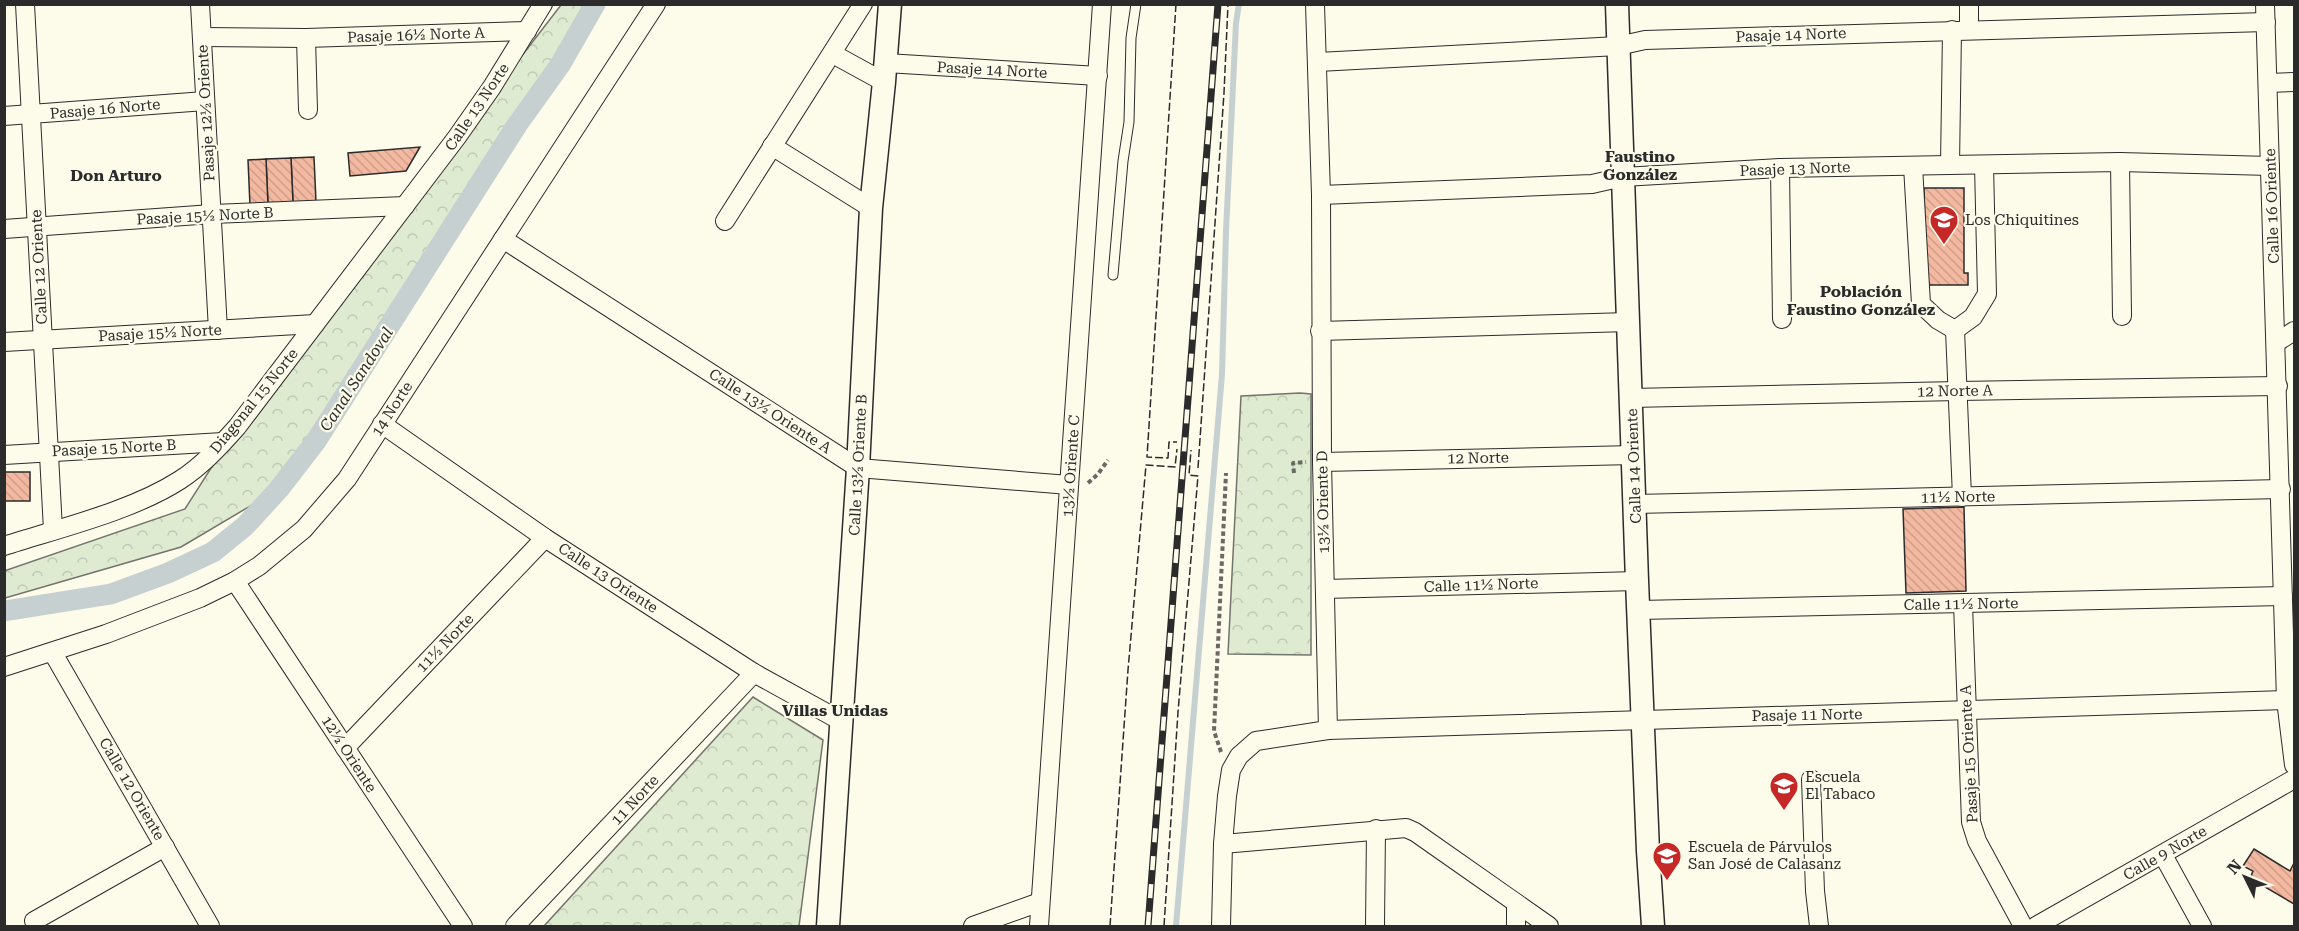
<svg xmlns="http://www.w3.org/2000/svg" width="2299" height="931" font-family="'Roboto Serif',serif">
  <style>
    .park { fill: url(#park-crowns); stroke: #74746e; stroke-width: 1.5 }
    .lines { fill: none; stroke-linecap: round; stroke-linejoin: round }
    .stream { stroke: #c7d0d0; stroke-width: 6 }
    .canal { stroke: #c7d0d0; stroke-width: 21 }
    .building { fill: url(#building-back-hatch); stroke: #2b2b2b; stroke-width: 1.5; fill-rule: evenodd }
    .service-casing { stroke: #2b2b2b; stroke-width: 11 }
    .minor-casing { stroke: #2b2b2b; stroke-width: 20 }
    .tertiary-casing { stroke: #2b2b2b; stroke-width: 25 }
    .path { stroke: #6a6964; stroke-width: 4; stroke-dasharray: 4.5 3; stroke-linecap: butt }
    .service { stroke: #fdfbea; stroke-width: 9 }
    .minor { stroke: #fdfbea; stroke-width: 18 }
    .tertiary { stroke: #fdfbea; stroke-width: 22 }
    .rail-casing { stroke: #2b2b2b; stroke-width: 7 }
    .rail { stroke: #fdfbea; stroke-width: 4.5; stroke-dasharray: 14; stroke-linecap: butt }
    .fence { stroke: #2b2b2b; stroke-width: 1.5; stroke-dasharray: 8 3; stroke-linecap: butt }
    .labels { text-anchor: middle; stroke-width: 4.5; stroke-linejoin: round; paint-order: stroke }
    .street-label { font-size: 15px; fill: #2b2b2b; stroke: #fdfbea }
    .poi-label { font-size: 15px; fill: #2b2b2b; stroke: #fdfbea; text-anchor: start }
    .neighbourhood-label { font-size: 16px; font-weight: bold; fill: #2b2b2b; stroke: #fdfbea }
    .water-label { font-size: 16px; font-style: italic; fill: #2b2b2b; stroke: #fdfbea }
  </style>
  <defs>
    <pattern id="park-crowns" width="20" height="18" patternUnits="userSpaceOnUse" patternTransform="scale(1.5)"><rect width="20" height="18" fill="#deebd1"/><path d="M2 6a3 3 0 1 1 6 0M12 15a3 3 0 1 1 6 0" fill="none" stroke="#bfcab4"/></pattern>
    <pattern id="building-back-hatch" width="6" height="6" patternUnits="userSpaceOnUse" patternTransform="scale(1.5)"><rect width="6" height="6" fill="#f2b8a0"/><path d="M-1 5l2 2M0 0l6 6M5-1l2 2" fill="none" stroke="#d09e8a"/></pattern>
  </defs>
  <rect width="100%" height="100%" fill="#fdfbea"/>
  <g class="park">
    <polygon points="561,5 594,5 279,489 181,547 5,598 4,571 185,509 243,418"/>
    <polygon points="1300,393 1311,394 1311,655 1228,654 1241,396"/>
    <polygon points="753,697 823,740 799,926 544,926"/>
  </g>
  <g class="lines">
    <polyline class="stream" points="1176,926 1222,374 1226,231 1236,23 1239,4"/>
    <polyline class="canal" points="4,611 111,594 168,573 213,552 245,526 279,489 316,441 517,125 560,65 595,4"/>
  </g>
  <g class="building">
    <polygon points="420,147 406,171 350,176 348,153"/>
    <polygon points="314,157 316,202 293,203 291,158"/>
    <polygon points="291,158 293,203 268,205 266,159"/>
    <polygon points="266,159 268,205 250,206 248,160"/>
    <path d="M 1924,188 L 1964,188 L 1964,273 L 1968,273 L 1968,285 L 1926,285 ZM 1941,213 L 1941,225 L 1938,225 L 1937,214 Z"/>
    <rect x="5" y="472" width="25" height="29"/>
    <polygon points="1964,507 1966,591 1906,593 1903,509"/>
    <polygon points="2254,849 2290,871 2294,863 2294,904 2253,880 2251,876 2253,871 2243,866"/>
  </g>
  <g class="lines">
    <g class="service-casing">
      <polyline id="service" points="1113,275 1123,161 1129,122 1131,38 1136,4"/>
    </g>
    <g class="minor-casing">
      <g id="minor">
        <polyline points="25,4 53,530"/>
        <polyline points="200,4 218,330"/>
        <polyline points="1969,4 1969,30"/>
        <polyline points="2265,4 2286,700 2294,765"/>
        <polyline points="202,37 306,38 527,31"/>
        <polyline points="306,38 308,110"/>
        <polyline points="833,54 884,82"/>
        <polyline points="1318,62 1618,46 1645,40 2266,22"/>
        <polyline points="886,63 1098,76"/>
        <polyline points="2268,83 2294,82"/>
        <polyline points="4,116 205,101"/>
        <polyline points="772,146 871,208"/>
        <polyline points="2120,162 2122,316"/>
        <polyline points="1950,165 1952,30"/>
        <polyline points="1913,166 1921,304 1938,320 1955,330"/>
        <polyline points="1780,168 1782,319"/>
        <polyline points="1321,195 1592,184 1623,177 1780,168 2120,162 2270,166"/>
        <polyline points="725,221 863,4"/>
        <polyline points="4,229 212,214 405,206"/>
        <polyline points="503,239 858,468 1069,485"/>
        <polyline points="1955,330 1973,317 1987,294 1984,165"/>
        <polyline points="1955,330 1962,497"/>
        <polyline points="1320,331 1629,322"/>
        <polyline points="4,342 315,324"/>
        <polyline points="2277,342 2294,331"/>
        <polyline points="1631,398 1959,391 2278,386"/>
        <polyline points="382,424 545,538 754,673 841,721"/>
        <polyline points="4,455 223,442"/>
        <polyline points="1322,462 1634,455"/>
        <polyline points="1635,504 2281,489"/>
        <path d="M 4,546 C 60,528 132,511 180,480 C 202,466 220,446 237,427 L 457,137 L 492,87 L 543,4"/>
        <polyline points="235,581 463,926"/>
        <polyline points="1325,589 1637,581"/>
        <polyline points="1963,604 1971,822 1977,841 2023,926"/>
        <polyline points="1639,610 2283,596"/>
        <polyline points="53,653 210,926"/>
        <polyline points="4,667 106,634 200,598 235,581 259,566 304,529 347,479 656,4"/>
        <polyline points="1328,730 2286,700"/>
        <polyline points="345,748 545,538"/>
        <polyline points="1811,779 1815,891 1819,926"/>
        <polyline points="1223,844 1406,828 1415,832 1549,926"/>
        <polyline points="2163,855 2202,926"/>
        <polyline points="34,921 165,847"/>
        <polyline points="515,926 754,673"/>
        <polyline points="973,926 1040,902"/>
        <polyline points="1039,926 1102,4"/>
        <polyline points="1221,926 1223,844 1227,796 1231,770 1239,756 1256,741 1328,730 1322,462 1321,195 1315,4"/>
        <polyline points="1375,926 1376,829"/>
        <polyline points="1516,926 1516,903"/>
        <polyline points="2036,926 2294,779"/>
      </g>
    </g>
    <g class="tertiary-casing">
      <g id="tertiary">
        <polyline points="1617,4 1637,581 1648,851 1653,926"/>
        <polyline points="828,926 858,468 871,208 884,82 890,4"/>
      </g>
    </g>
    <g class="path">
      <polyline points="1294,473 1293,463 1306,462"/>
      <polyline points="1088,483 1098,474 1108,460"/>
      <polyline points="1221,752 1214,731 1226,473"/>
    </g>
    <use href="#service" class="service"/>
    <use href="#minor" class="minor"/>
    <use href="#tertiary" class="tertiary"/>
    <g class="rail-casing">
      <polyline id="rail" points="1148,926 1218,4"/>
    </g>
    <use href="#rail" class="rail"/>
    <g class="fence">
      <polyline points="1176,4 1147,457 1168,458 1169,442 1177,442"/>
      <polyline points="1198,468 1224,93 1228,4"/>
      <polyline points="1110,926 1128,670 1146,465 1175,467 1177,449"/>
      <polyline points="1164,926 1178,712 1198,476 1189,475 1191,450"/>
    </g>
  </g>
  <defs>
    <g id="school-pin" transform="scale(1.5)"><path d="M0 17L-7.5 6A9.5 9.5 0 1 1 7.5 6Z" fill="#c62828" stroke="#fdfbea"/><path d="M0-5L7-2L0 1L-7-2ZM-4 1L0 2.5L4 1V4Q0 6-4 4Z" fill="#fff"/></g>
  </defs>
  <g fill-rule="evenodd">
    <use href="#school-pin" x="1944" y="220"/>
    <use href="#school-pin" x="1784" y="786"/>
    <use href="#school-pin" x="1667" y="856"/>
  </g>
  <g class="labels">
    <g class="street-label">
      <text transform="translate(416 35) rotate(-2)" y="5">Pasaje 16½ Norte A</text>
      <text transform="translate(1791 35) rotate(-2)" y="5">Pasaje 14 Norte</text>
      <text transform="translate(992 70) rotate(3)" y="5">Pasaje 14 Norte</text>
      <text transform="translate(477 107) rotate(-56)" y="5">Calle 13 Norte</text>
      <text transform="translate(105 109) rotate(-5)" y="5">Pasaje 16 Norte</text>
      <text transform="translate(206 113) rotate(-93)" y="5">Pasaje 12½ Oriente</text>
      <text transform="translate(1795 169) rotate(-2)" y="5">Pasaje 13 Norte</text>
      <text transform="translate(2272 206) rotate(-92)" y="5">Calle 16 Oriente</text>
      <text transform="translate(205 216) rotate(-3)" y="5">Pasaje 15½ Norte B</text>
      <text transform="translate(39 267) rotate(-93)" y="5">Calle 12 Oriente</text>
      <text transform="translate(160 333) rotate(-3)" y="5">Pasaje 15½ Norte</text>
      <text transform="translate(1955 391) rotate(-1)" y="5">12 Norte A</text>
      <text transform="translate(254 401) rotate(-51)" y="5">Diagonal 15 Norte</text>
      <text transform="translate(392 409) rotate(-57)" y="5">14 Norte</text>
      <text transform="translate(770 411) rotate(33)" y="5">Calle 13½ Oriente A</text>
      <text transform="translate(114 448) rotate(-3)" y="5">Pasaje 15 Norte B</text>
      <text transform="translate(1478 458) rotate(-1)" y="5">12 Norte</text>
      <text transform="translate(858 465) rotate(-87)" y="5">Calle 13½ Oriente B</text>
      <text transform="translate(1071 466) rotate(-86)" y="5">13½ Oriente C</text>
      <text transform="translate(1634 466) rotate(-92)" y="5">Calle 14 Oriente</text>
      <text transform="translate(1958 497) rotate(-1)" y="5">11½ Norte</text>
      <text transform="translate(1323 502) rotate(-91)" y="5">13½ Oriente D</text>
      <text transform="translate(608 578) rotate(33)" y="5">Calle 13 Oriente</text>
      <text transform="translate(1481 585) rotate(-2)" y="5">Calle 11½ Norte</text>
      <text transform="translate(1961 604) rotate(-1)" y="5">Calle 11½ Norte</text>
      <text transform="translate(445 643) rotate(-46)" y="5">11½ Norte</text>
      <text transform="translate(1807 715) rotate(-1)" y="5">Pasaje 11 Norte</text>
      <text transform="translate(349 754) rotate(57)" y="5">12½ Oriente</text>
      <text transform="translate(1969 754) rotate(-93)" y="5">Pasaje 15 Oriente A</text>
      <text transform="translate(132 789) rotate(60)" y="5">Calle 12 Oriente</text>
      <text transform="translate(635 800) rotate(-47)" y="5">11 Norte</text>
      <text transform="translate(2165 853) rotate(-30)" y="5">Calle 9 Norte</text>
    </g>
    <g class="poi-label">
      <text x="1965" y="225">Los Chiquitines</text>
      <text x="1805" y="782">Escuela<tspan x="1805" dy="17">El Tabaco</tspan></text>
      <text x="1688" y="852">Escuela de Párvulos<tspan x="1688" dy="17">San José de Calasanz</tspan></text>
    </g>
    <g class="neighbourhood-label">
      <text x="1640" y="162">Faustino<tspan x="1640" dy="18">González</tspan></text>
      <text x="116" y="181">Don Arturo</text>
      <text x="1861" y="297">Población<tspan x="1861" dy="18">Faustino González</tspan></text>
      <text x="835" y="716">Villas Unidas</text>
    </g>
    <g class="water-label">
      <text transform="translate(356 379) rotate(-57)" y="6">Canal Sandoval</text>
    </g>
  </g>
  <rect width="2299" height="931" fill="none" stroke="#2b2b2b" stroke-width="12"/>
  <g transform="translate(2245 877) rotate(313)" stroke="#fdfbea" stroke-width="4.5" paint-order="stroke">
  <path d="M0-4.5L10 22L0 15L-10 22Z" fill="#2b2b2b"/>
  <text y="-9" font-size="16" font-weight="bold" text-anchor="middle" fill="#2b2b2b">N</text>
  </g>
</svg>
